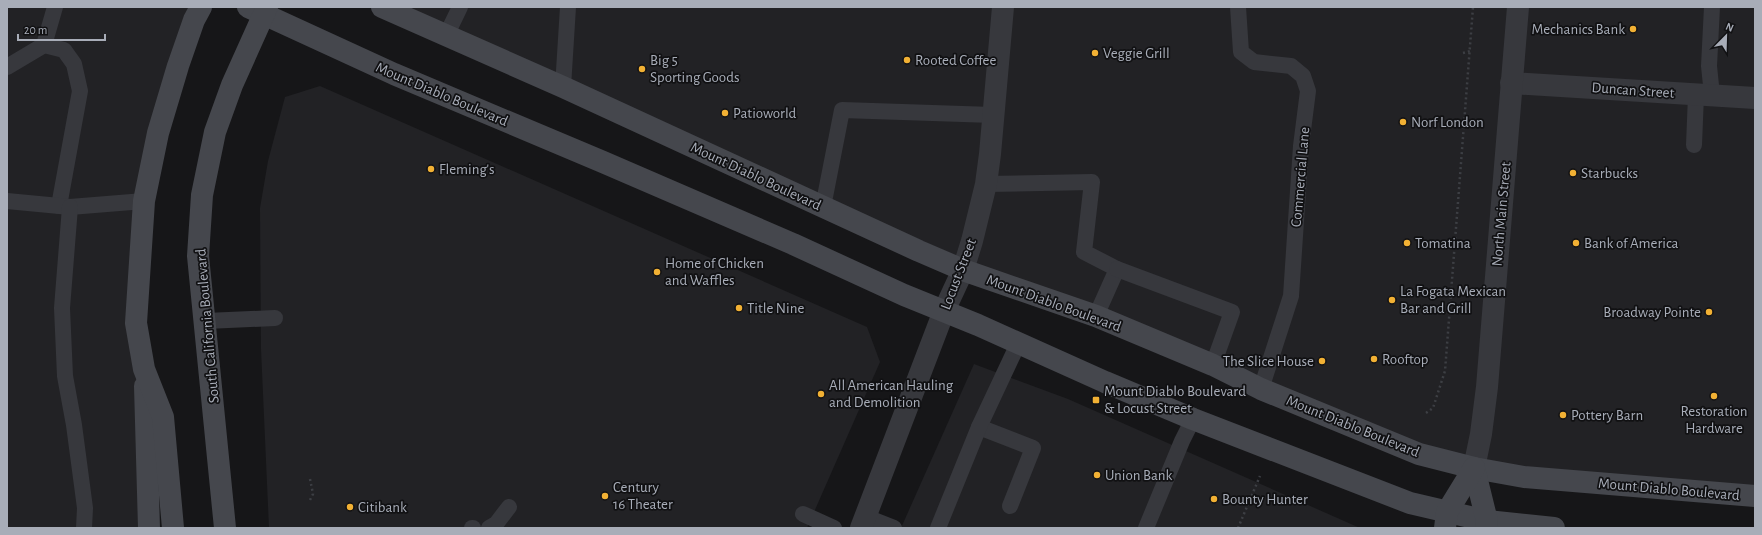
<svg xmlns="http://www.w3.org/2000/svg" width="1762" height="535" font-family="'Alegreya Sans',sans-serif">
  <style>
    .built { fill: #222225 }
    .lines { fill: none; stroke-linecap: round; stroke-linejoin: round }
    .path { stroke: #3d3f44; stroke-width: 2.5; stroke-dasharray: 2 3; stroke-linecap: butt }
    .service { stroke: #37383d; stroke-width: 16 }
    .minor { stroke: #37383d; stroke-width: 22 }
    .secondary { stroke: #45474d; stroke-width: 22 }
    .poi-dot { fill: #f2b134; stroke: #111113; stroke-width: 1.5 }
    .labels { text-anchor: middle; stroke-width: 3.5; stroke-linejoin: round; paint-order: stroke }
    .poi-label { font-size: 15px; fill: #a8adb8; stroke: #111113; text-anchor: start }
    .street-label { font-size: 15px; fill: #a8adb8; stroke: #111113 }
  </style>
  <rect width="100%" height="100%" fill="#161618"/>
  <g class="built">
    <polygon points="7,7 201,7 144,201 149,528 7,528"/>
    <polygon points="382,7 1755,7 1755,496 1474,468 1096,316"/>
    <polygon points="320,86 867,327 880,362 807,528 269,528 261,349 260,208 268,161 285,97"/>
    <polygon points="974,364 1068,399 1360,528 901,528"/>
  </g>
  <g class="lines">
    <g class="path">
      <polyline points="1463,53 1470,51"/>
      <polyline points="1426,413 1433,408 1445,371 1473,7"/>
      <polyline points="310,479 313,494 310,500"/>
      <polyline points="1238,528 1260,476"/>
    </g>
    <g class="service">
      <polyline points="1238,7 1241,52 1254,62 1291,66 1303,76 1308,91 1301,146 1291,296 1261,389"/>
      <polyline points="446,36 460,7"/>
      <polyline points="44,45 55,7"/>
      <polyline points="7,67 44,45 64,50 74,64 80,91 59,206"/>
      <polyline points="563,87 568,7"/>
      <polyline points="1712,95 1709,66 1712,7"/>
      <polyline points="1694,145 1696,95"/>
      <polyline points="986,184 1092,182 1084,252 1117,269 1096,316"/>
      <polyline points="7,201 70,207 144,201"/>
      <polyline points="70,207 62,308 65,376 74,425 85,508 84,528"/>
      <polyline points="823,207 842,110 993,115"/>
      <polyline points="1117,269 1232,312 1213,365"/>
      <polyline points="206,321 275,318"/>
      <polyline points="979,427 1033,448 1010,506"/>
      <polyline points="803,514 834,528"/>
      <polyline points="866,517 894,528"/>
      <polyline points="472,528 473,528"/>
      <polyline points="489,528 496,524 509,507"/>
      <polyline points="938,528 979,427 1018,344"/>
      <polyline points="1146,528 1182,441 1193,419"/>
    </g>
    <g class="minor">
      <polyline points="1511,83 1755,98"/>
      <polyline points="1474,468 1481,434 1487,387 1518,7"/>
      <polyline points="861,528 944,311 963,270 972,241 986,184 990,154 1003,7"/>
    </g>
    <g class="secondary">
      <polyline points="248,7 394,74 603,162 793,244 904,295 978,325 1105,382 1193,419 1410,503 1487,521 1554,528"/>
      <polyline points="382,7 563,87 919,251 963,270 1096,316 1213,365 1261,389 1419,454 1474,468 1524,477 1755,496"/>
      <polyline points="145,386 149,528"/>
      <polyline points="1474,468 1487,521 1486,528"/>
      <polyline points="173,528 163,417 144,369 136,323 144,201 158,133 178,66 194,20 201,7"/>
      <polyline points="225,528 198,256 202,195 215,132 232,85 267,7"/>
      <polyline points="1445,528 1447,512 1474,468"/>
    </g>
  </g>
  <g class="poi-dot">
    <circle cx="1633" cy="29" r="4"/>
    <circle cx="1095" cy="53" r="4"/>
    <circle cx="907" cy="60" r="4"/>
    <circle cx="642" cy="69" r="4"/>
    <circle cx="725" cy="113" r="4"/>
    <circle cx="1403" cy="122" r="4"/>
    <circle cx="431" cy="169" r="4"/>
    <circle cx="1573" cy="173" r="4"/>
    <circle cx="1407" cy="243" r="4"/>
    <circle cx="1576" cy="243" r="4"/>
    <circle cx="657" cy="272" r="4"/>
    <circle cx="1392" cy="300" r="4"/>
    <circle cx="739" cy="308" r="4"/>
    <circle cx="1709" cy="312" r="4"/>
    <circle cx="1374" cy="359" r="4"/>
    <circle cx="1322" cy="361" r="4"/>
    <circle cx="821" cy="394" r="4"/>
    <circle cx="1714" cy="396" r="4"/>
    <rect x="1092" y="396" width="8" height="8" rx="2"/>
    <circle cx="1563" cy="415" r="4"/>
    <circle cx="1097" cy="475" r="4"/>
    <circle cx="605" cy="496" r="4"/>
    <circle cx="1214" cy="499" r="4"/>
    <circle cx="350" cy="507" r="4"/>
  </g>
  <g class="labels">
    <g class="poi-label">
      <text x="1625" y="34" text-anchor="end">Mechanics Bank</text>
      <text x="1103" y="58">Veggie Grill</text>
      <text x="650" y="65">Big 5<tspan x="650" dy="17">Sporting Goods</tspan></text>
      <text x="915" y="65">Rooted Coffee</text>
      <text x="733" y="118">Patioworld</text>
      <text x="1411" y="127">Norf London</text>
      <text x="439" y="174">Fleming's</text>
      <text x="1581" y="178">Starbucks</text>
      <text x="1415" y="248">Tomatina</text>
      <text x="1584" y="248">Bank of America</text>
      <text x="665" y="268">Home of Chicken<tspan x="665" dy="17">and Waffles</tspan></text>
      <text x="1400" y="296">La Fogata Mexican<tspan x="1400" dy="17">Bar and Grill</tspan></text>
      <text x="747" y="313">Title Nine</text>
      <text x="1701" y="317" text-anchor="end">Broadway Pointe</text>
      <text x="1382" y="364">Rooftop</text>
      <text x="1314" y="366" text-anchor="end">The Slice House</text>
      <text x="829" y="390">All American Hauling<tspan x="829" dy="17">and Demolition</tspan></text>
      <text x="1104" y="396">Mount Diablo Boulevard<tspan x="1104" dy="17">&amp; Locust Street</tspan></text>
      <text x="1714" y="416" text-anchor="middle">Restoration<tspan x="1714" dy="17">Hardware</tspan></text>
      <text x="1571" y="420">Pottery Barn</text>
      <text x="1105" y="480">Union Bank</text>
      <text x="613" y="492">Century<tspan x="613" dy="17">16 Theater</tspan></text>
      <text x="1222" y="504">Bounty Hunter</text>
      <text x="358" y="512">Citibank</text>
    </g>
    <g class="street-label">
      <text transform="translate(1633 90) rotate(4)" y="5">Duncan Street</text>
      <text transform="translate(442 94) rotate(23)" y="5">Mount Diablo Boulevard</text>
      <text transform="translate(756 176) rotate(25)" y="5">Mount Diablo Boulevard</text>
      <text transform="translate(1300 177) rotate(-85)" y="5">Commercial Lane</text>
      <text transform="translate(1501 214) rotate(-85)" y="5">North Main Street</text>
      <text transform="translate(958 274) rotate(-69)" y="5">Locust Street</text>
      <text transform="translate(1054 303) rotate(20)" y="5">Mount Diablo Boulevard</text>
      <text transform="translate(207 326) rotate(-95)" y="5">South California Boulevard</text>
      <text transform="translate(1353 426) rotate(22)" y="5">Mount Diablo Boulevard</text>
      <text transform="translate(1669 489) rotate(5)" y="5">Mount Diablo Boulevard</text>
    </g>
  </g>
  <rect width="1762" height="535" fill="none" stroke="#a8adb8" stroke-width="16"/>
  <g transform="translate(1726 36) rotate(23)" stroke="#111113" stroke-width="3" paint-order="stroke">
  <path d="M0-3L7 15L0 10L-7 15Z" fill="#a8adb8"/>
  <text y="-6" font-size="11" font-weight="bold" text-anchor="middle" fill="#a8adb8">N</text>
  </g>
  <path d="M18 34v6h87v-6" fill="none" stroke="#a8adb8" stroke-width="2"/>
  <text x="24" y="34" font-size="12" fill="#a8adb8" stroke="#111113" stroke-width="3" paint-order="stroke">20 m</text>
</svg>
